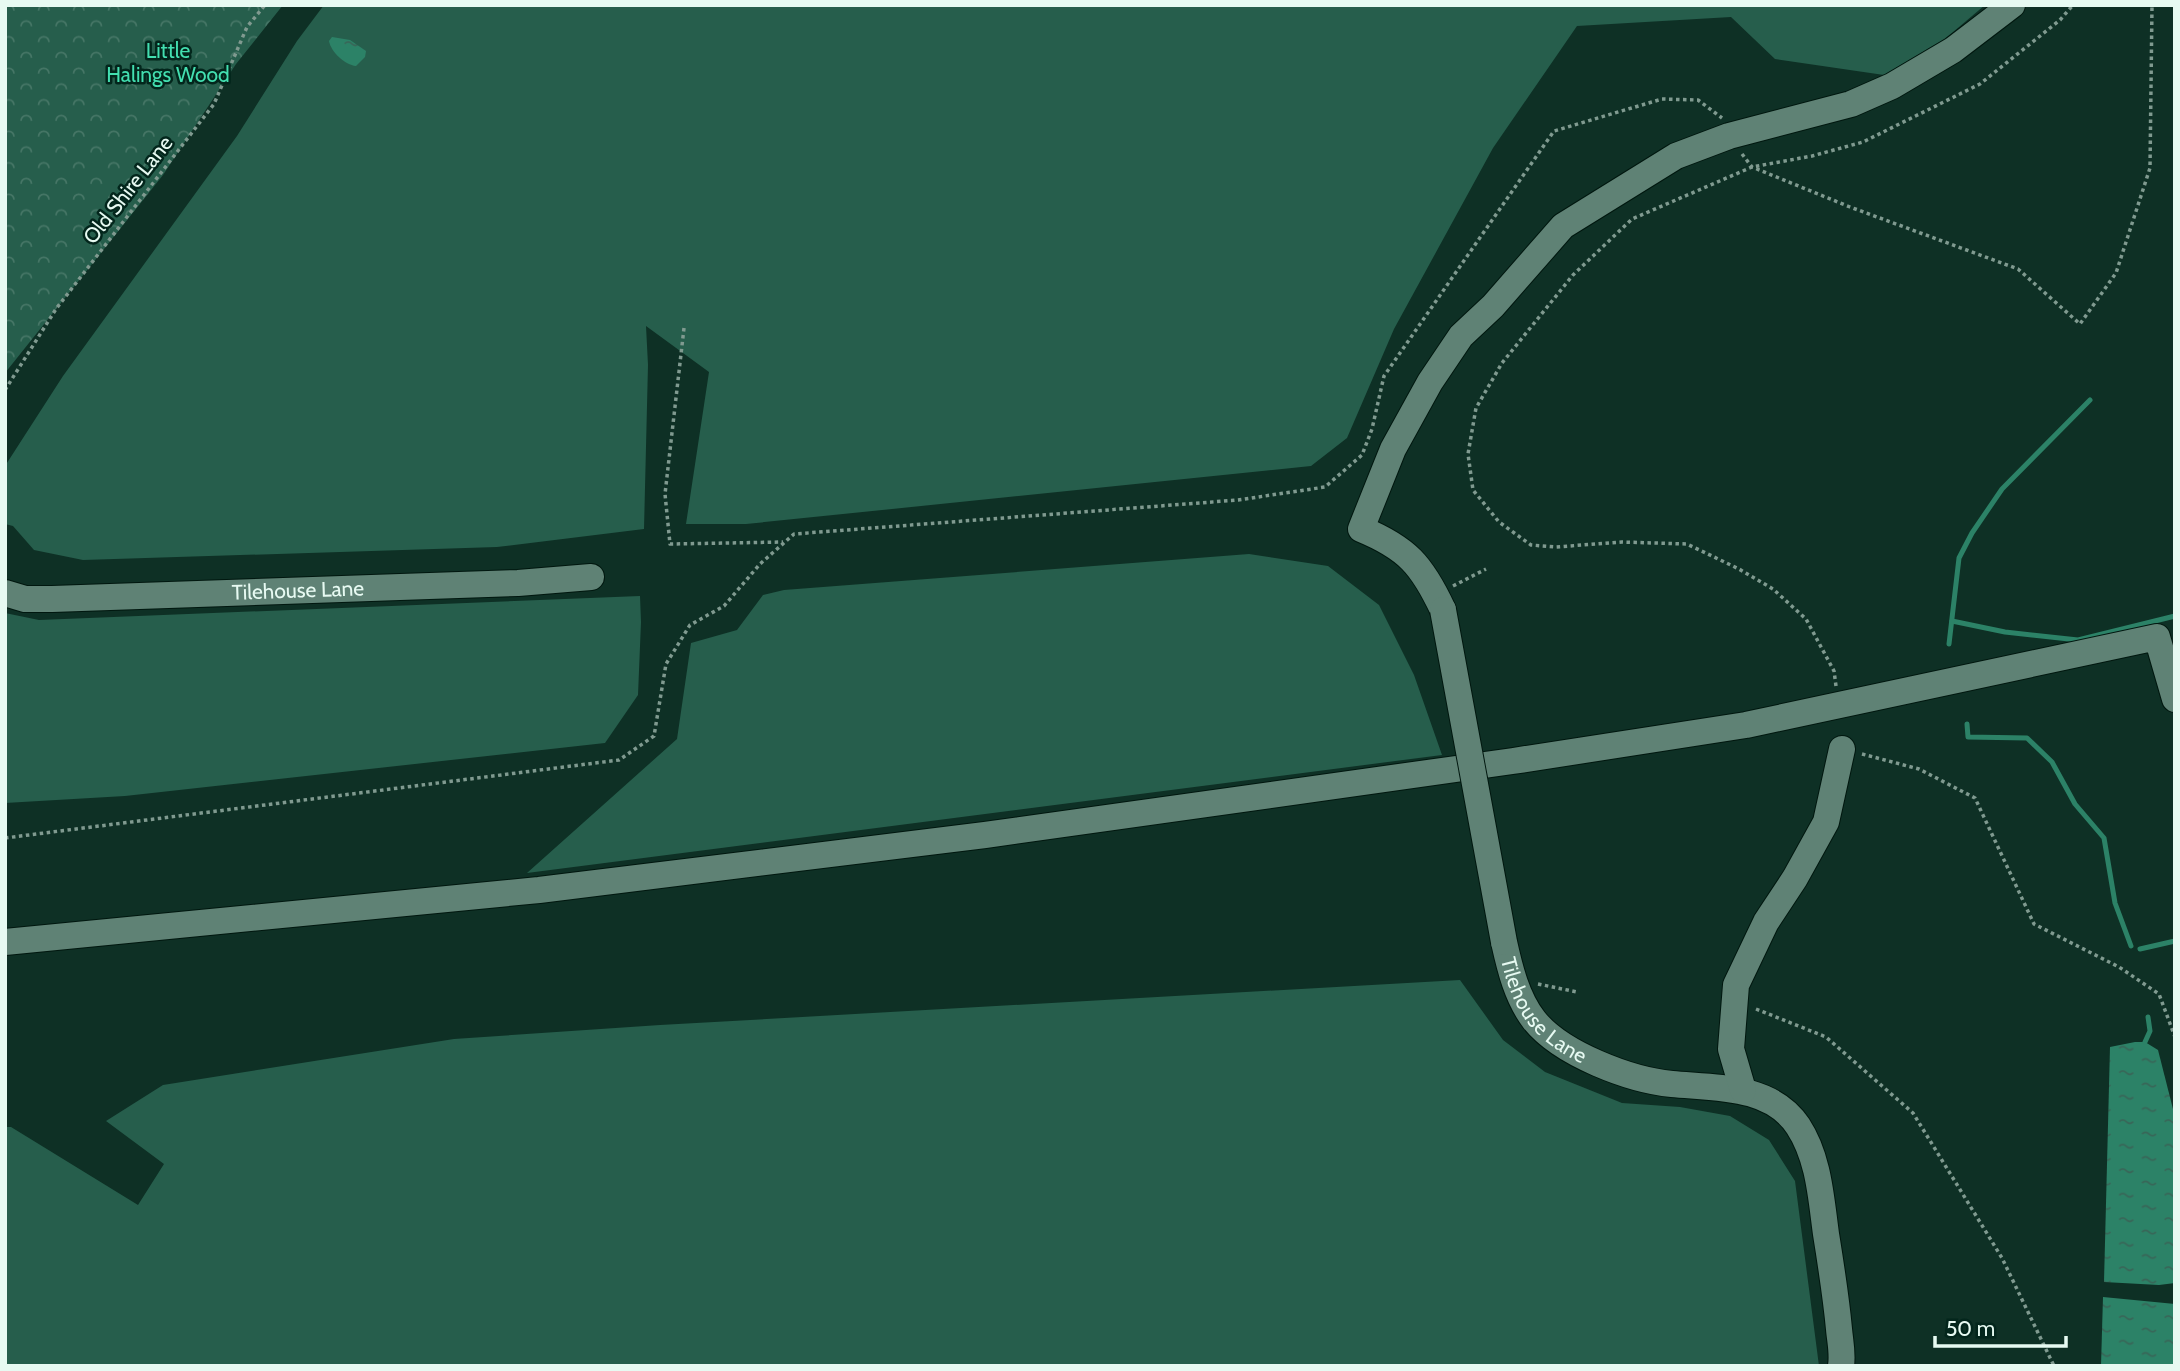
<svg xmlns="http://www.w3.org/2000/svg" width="2180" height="1371" font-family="Cabin,sans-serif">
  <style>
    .grass { fill: #265e4c }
    .forest { fill: url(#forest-crowns) }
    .water { fill: url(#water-ripples) }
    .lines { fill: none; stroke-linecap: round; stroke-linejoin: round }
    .stream { stroke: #2c8267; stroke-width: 5 }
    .minor-casing { stroke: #00170f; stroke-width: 28 }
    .path { stroke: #809a90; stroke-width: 3.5; stroke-dasharray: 3.5 3.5; stroke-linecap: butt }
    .minor { stroke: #5f8275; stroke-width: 26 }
    .minor-bridge-casing { stroke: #00170f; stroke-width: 28; stroke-linecap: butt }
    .minor-bridge { stroke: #5f8275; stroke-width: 26 }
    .labels { text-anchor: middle; stroke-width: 5; stroke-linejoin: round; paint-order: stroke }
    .park-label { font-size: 21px; fill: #43dfb0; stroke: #03261c }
    .street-label { font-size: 21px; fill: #e7faf2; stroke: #03261c }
  </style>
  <defs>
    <pattern id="forest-crowns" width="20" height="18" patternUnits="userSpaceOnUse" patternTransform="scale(1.75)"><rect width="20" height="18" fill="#265e4c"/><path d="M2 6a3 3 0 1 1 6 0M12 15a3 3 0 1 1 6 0" fill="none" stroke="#467666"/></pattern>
    <pattern id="water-ripples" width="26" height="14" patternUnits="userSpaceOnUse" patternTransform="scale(1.75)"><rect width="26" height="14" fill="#2c8267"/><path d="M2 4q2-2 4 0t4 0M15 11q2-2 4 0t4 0" fill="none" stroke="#386658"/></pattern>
  </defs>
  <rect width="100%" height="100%" fill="#0e3025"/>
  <g class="grass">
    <polygon points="324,5 1985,5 1946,38 1884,75 1775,59 1731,17 1577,26 1493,148 1394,329 1347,438 1311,466 746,524 686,524 709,372 646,326 648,365 644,529 497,547 83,560 34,550 13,526 5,524 5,466 63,376 237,136 297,41"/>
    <polygon points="1249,554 1328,566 1379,605 1414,675 1442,755 527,873 677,739 691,643 737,630 763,595 784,590"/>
    <polygon points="640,596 641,622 638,695 605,743 125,796 5,803 5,613 39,620"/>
    <polygon points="1460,980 1503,1040 1545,1072 1622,1103 1680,1107 1730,1116 1769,1140 1795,1181 1819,1366 5,1366 5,1127 11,1127 138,1205 164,1164 106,1121 163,1085 454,1039 660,1025"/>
  </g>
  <polygon class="forest" points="5,5 283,5 236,64 163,175 5,373"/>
  <g class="water">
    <path d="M 332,37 L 350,40 L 366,51 L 365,57 L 356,66 C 345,65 331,52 329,41 Z"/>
    <polygon points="2135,1042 2145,1042 2158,1050 2175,1117 2175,1283 2159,1285 2104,1282 2110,1047"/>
    <polygon points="2103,1297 2175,1304 2175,1366 2101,1366"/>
  </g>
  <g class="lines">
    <g class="stream">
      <polyline points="1952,621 2005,632 2078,640 2175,616"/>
      <polyline points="1949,644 1959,558 1972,533 2002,489 2090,400"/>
      <polyline points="1967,724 1968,737 2027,738 2052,762 2075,804 2104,838 2115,903 2131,946"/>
      <polyline points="2140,949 2175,941"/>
      <polyline points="2145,1042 2150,1031 2148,1017"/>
    </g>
    <g class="minor-casing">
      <g id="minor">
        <path id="s1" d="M 5,593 L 25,599 L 52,599 L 518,583 L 591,577"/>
        <path d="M 1443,610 C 1422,565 1407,548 1361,529 L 1393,449 L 1430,382 L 1461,336 L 1493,306 L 1563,226 L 1676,156 L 1729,136 L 1851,104 L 1892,86 L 1953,50 L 2012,5"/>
        <polyline points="5,942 539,890 985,835 1513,761 1746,725 2157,637 2175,699"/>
        <path id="s2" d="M 1504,942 C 1510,969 1517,998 1534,1020 C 1561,1054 1630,1080 1672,1084 C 1715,1088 1771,1085 1798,1126 C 1819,1158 1821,1198 1826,1234 C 1831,1265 1836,1297 1839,1329 C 1840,1341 1843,1353 1841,1366"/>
        <polyline points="1743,1090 1731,1049 1736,985 1766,922 1795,878 1826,822 1842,749"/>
      </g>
    </g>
    <g class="path">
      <polyline points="1742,154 1752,167 1850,207 2018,269 2080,324 2116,273 2150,168 2152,5"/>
      <polyline points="684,328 665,494 670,544 783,542"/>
      <polyline points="5,390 56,309 214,104 247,27 265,5"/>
      <polyline points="1453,586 1486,569"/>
      <polyline points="1836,686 1834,671 1806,619 1773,589 1739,569 1687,544 1622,542 1556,547 1531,545 1499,522 1473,490 1468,454 1476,408 1502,363 1573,275 1632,219 1752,167 1812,156 1863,142 1980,84 2060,20 2073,5"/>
      <polyline points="1862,754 1919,769 1975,798 2034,924 2119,967 2159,994 2175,1037"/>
      <polyline points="5,838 619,760 654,736 666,664 690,625 724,606 760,564 794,534 1238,500 1325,487 1362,455 1372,429 1384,376 1554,131 1662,99 1698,100 1722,118"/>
      <polyline points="1538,984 1577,992"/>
      <polyline points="1756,1009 1826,1037 1913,1113 2002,1258 2054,1366"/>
    </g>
    <use href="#minor" class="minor"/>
    <g class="minor-bridge-casing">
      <polyline id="minor-bridge" points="1443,610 1504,942"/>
    </g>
    <use href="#minor-bridge" class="minor-bridge"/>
  </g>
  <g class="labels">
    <g class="park-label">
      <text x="168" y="58">Little<tspan x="168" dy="24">Halings Wood</tspan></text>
    </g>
    <g class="street-label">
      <text transform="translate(128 190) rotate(-52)" y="7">Old Shire Lane</text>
      <text dy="7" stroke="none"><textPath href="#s1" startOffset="294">Tilehouse Lane</textPath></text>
      <text dy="7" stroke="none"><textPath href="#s2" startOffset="82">Tilehouse Lane</textPath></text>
    </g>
  </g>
  <rect width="2180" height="1371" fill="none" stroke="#e7faf2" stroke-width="14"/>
  <path d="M1935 1336v10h131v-10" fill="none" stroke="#e7faf2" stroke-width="3.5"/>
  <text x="1946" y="1336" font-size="21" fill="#e7faf2" stroke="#03261c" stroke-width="5" paint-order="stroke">50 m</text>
</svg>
